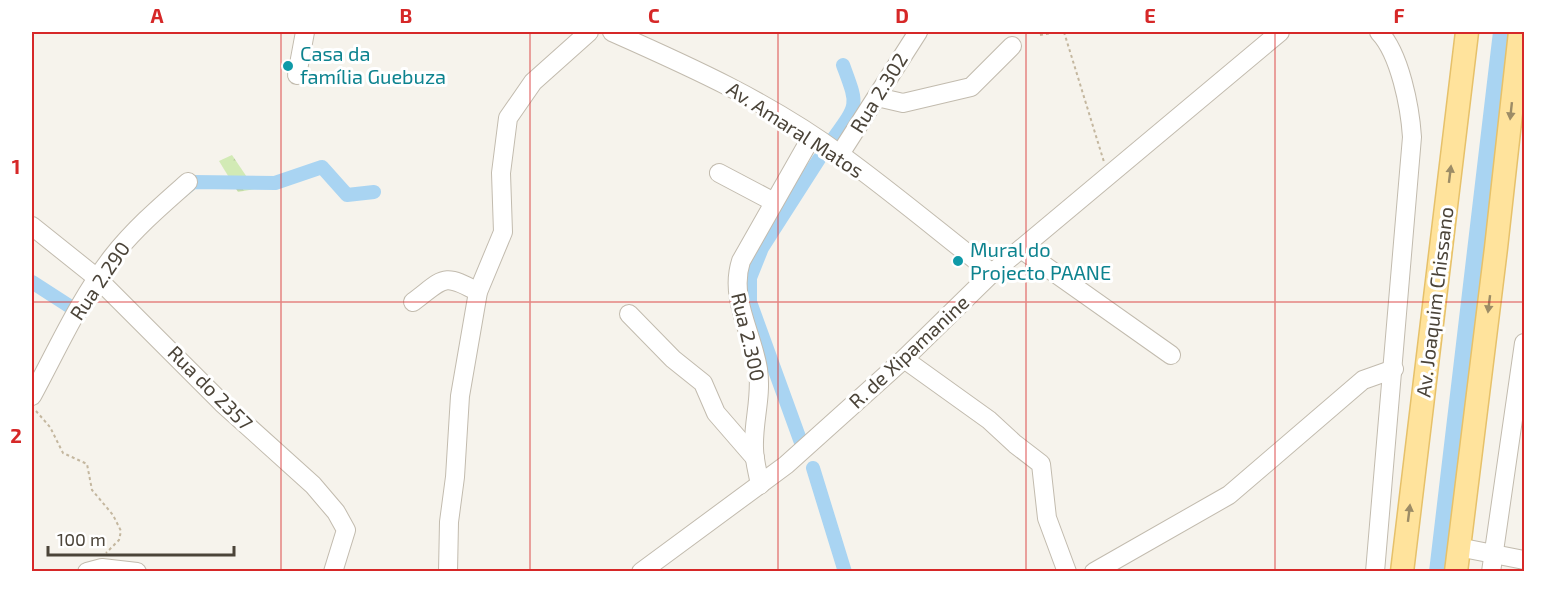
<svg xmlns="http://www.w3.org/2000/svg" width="1556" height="603" font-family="'Exo 2',sans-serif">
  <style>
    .forest { fill: url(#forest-firs) }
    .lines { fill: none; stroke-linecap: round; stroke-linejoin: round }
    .canal { stroke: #a9d4f2; stroke-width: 14 }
    .river { stroke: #a9d4f2; stroke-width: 22 }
    .minor-casing { stroke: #c2bbae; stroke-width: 20 }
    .major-casing { stroke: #e6c16a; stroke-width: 25 }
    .path { stroke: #c4b79f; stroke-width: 2; stroke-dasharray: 3 3; stroke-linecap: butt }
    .minor { stroke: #fff; stroke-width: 18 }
    .major { stroke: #ffe39c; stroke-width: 22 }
    .oneway { fill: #9c8c66 }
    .grid { fill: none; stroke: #d62828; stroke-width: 1.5; stroke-opacity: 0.55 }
    .culture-dot { fill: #0f9aa8; stroke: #fff; stroke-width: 2 }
    .labels { text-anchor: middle; stroke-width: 6; stroke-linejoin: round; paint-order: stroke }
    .culture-label { font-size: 20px; fill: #0d838f; stroke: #fff; text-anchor: start }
    .street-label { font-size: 20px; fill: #4b4439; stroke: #fff }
    .neatline { fill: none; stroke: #d62828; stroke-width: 2 }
    .grid-label { font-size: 20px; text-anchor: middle; font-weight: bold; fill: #d62828 }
  </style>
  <defs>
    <pattern id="forest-firs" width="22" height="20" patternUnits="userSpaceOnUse" patternTransform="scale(1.5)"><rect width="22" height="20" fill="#d2eab5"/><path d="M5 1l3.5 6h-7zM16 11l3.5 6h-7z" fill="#b6ca9c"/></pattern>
  </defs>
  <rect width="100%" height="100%" fill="#f6f3ec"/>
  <polygon class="forest" points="232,155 255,189 238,192 219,161"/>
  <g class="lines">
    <g class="canal">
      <path d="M 833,139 C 859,103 858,106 843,65"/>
      <polyline points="182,191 193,182 275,183 322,167 347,195 374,192"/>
      <polyline points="32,282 80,313 82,310"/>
      <polyline points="803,448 750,302 750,278 762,248 819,159"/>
      <polyline points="813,468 845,572"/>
    </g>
    <polyline class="river" points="1440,572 1504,32"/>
    <g class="minor-casing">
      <g id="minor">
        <path d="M 612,32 C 691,67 771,103 841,155 C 892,192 942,234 992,273"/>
        <polyline points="297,75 305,32"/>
        <polyline points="877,97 903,103 971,87 1012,46"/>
        <polyline points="840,154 918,32"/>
        <polyline points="719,173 774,202"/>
        <polyline points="32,226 97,278 222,403 313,485 336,512 346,530 333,572"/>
        <polyline points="1021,249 1171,355"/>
        <path d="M 413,302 C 444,279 442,272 478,292"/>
        <polyline points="629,314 673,359 703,383 716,413 755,458"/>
        <polyline points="904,359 989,420 1015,444 1041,464 1047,518 1067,572"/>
        <path d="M 32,396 C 57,350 80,298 113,256 C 135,228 162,205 188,182"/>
        <path d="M 760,485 C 758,473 754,460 754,448 C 753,421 762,397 758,369 C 752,332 729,298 741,261 L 812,136"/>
        <polyline points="1458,547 1524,560"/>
        <polyline points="87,572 102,568 137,572"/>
        <polyline points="448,572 449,522 455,477 460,396 478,292 503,232 501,173 508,118 533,82 589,32"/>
        <polyline points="641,572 786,465 904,359 992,273 1280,32"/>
        <polyline points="1094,572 1229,495 1363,380 1394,369"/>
        <path d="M 1375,572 L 1412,137 C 1410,107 1400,54 1379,32"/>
        <polyline points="1491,572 1524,343"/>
      </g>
    </g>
    <g class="major-casing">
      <g id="major">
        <polyline points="1402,572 1467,32"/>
        <polyline points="1456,572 1496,248 1520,32"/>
      </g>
    </g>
    <g class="path">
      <polyline points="1064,32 1104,162"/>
      <polyline points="1040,35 1057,32"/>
      <polyline points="36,411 50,427 63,453 87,464 92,490 113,515 121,531 119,540 106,553"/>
    </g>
    <use href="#minor" class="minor"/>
    <use href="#major" class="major"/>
  </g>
  <defs><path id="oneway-solid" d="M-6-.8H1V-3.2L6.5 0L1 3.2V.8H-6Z" transform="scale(1.5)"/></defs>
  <g class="oneway">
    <use href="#oneway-solid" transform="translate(1511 111) rotate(96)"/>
    <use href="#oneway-solid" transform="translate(1450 174) rotate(-83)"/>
    <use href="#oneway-solid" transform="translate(1489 304) rotate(97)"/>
    <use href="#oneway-solid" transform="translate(1409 513) rotate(-83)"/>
  </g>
  <path class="grid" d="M 281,32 L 281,572M 530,32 L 530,572M 778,32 L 778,572M 1026,32 L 1026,572M 1275,32 L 1275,572M 32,302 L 1524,302"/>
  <g class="culture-dot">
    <circle cx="288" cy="66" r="6"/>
    <circle cx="958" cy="261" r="6"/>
  </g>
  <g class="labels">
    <g class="culture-label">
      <text x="300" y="61">Casa da<tspan x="300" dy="23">família Guebuza</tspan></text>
      <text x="970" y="257">Mural do<tspan x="970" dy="23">Projecto PAANE</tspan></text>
    </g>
    <g class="street-label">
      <text transform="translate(879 93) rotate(-58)" y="7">Rua 2.302</text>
      <text transform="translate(795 130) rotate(33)" y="7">Av. Amaral Matos</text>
      <text transform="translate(100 281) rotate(-56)" y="7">Rua 2.290</text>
      <text transform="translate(1435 302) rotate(-83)" y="7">Av. Joaquim Chissano</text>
      <text transform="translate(748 337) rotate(77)" y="7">Rua 2.300</text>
      <text transform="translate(909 352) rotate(-43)" y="7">R. de Xipamanine</text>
      <text transform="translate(210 388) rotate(45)" y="7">Rua do 2357</text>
    </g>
  </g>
  <rect width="1556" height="603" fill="none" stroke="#ffffff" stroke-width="66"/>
  <path d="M48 546v9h186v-9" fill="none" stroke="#4b4439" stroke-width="3"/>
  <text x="57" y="546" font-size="18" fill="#4b4439" stroke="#ffffff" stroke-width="4.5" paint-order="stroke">100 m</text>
  <rect x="33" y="33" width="1490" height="537" class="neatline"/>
  <g class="grid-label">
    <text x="157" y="23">A</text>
    <text x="406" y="23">B</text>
    <text x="654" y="23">C</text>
    <text x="902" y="23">D</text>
    <text x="1150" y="23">E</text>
    <text x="1399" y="23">F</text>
    <text x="16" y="174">1</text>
    <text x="16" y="443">2</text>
  </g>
</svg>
